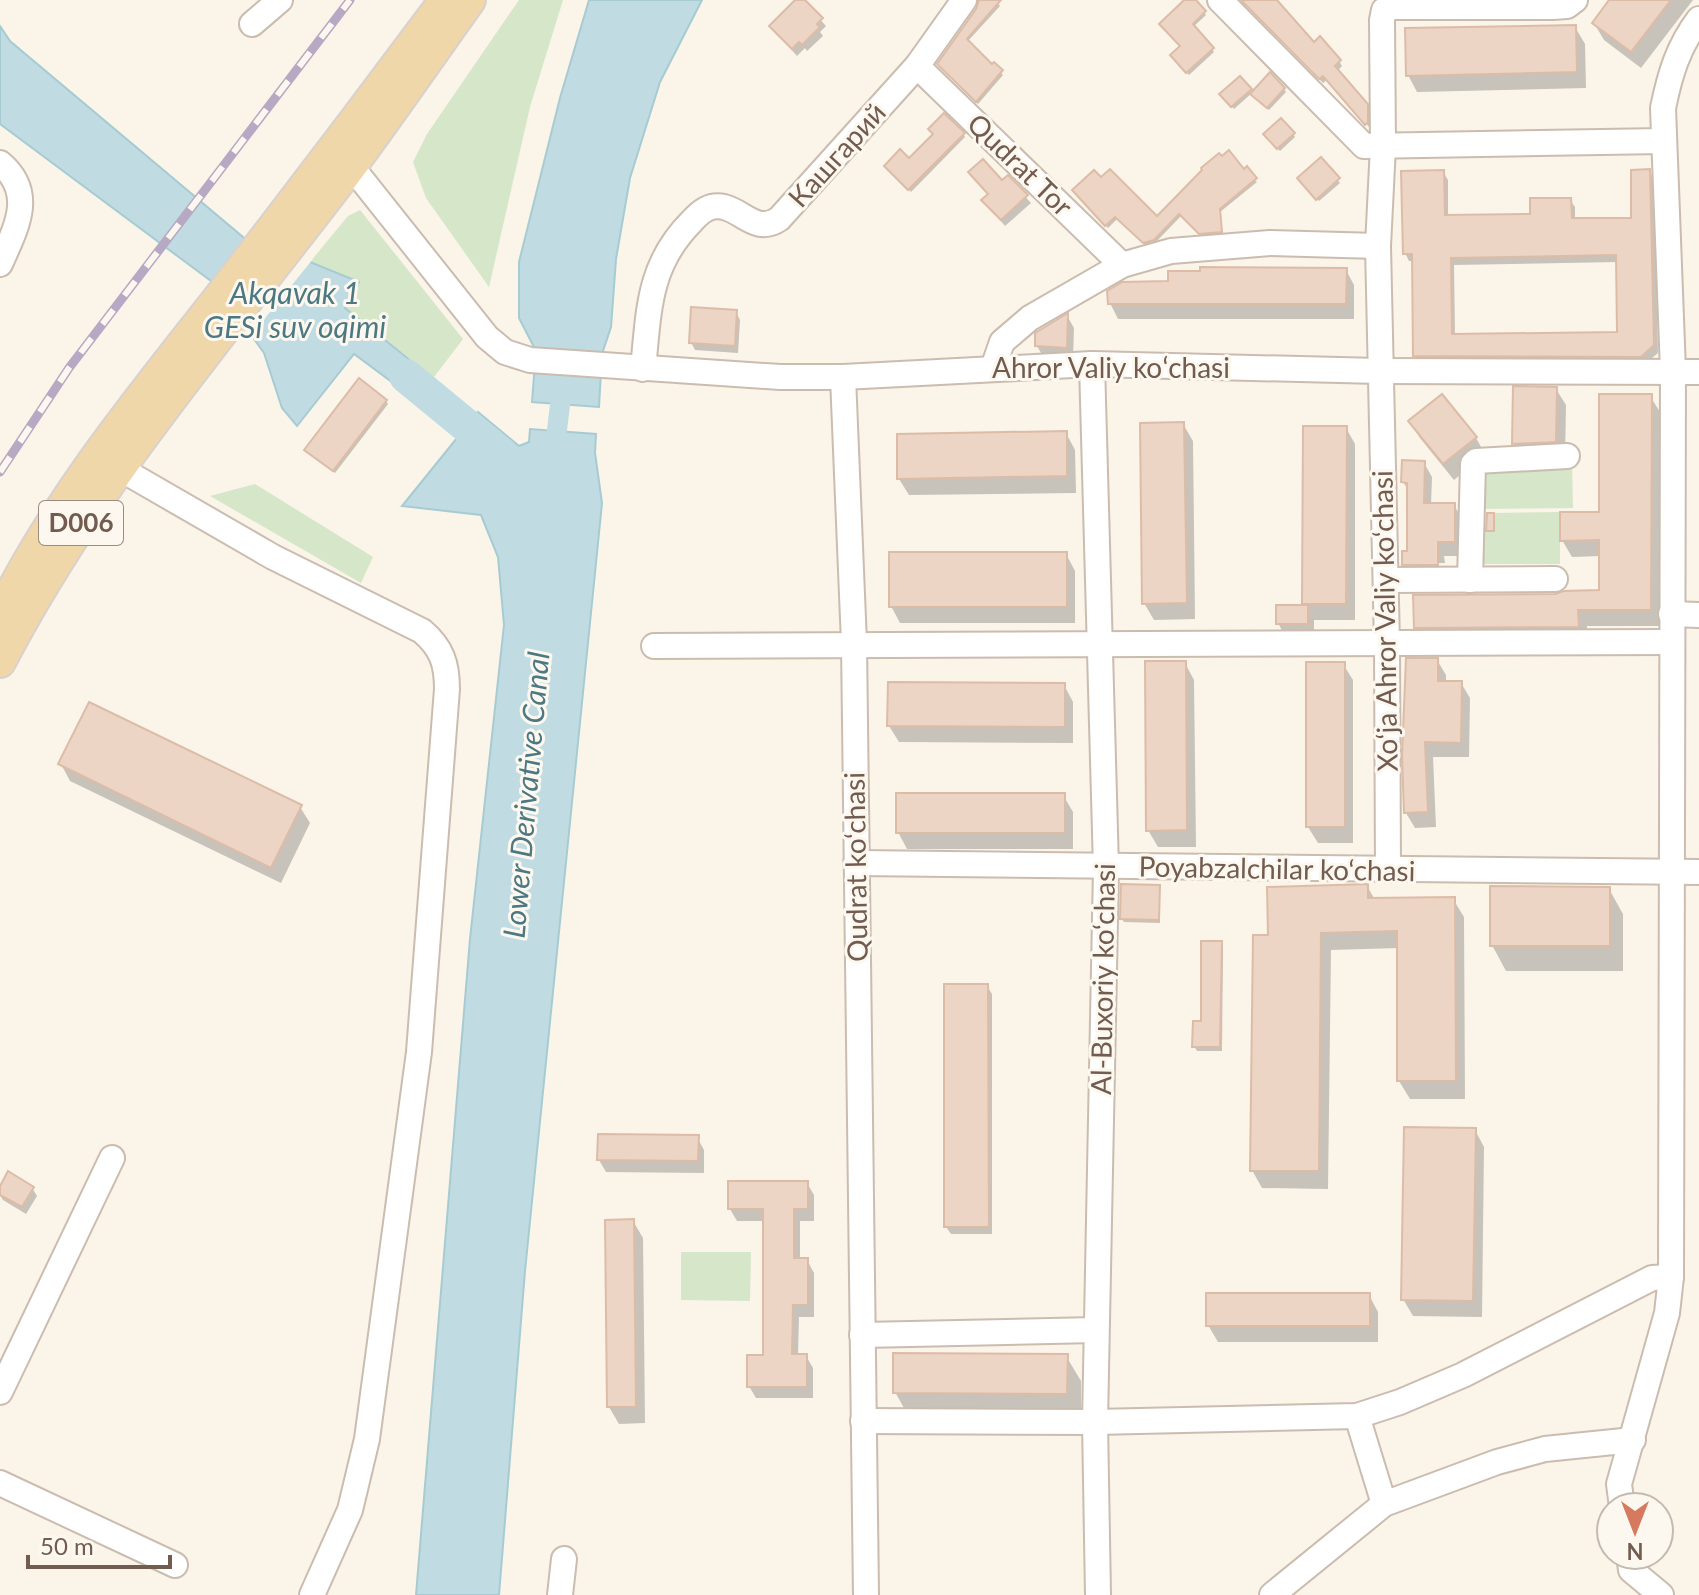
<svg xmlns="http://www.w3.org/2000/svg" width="1699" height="1595" font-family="Lato,sans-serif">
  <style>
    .green { fill: #d5e6c9 }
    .water { fill: #c0dce2; stroke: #a7cbd2; stroke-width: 2 }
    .pier { fill: #faf4e9 }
    .shadow { fill: #0003; fill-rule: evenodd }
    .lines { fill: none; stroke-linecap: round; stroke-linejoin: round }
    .canal { stroke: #c0dce2; stroke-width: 20 }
    .river { stroke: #c0dce2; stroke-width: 34 }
    .building { fill: #ecd5c4; stroke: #ddbca7; stroke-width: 2; fill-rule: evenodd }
    .minor-casing { stroke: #cbbcb0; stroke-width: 28 }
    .major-casing { stroke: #d8d1ce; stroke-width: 34 }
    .minor { stroke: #fff; stroke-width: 24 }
    .major { stroke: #f0d7aa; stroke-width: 30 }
    .rail-casing { stroke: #b7a8c3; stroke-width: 9 }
    .rail { stroke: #fdf8ef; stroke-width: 6; stroke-dasharray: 18; stroke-linecap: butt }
    .labels { text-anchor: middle; stroke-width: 6; stroke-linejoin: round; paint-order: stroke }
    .shield { fill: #fdf8ef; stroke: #9c8b80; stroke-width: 2 }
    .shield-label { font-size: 26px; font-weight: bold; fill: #725c50 }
    .street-label { font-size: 28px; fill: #725c50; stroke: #fdf8ef }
    .water-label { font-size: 30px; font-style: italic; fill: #4c7882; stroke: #fdf8ef }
  </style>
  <rect width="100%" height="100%" fill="#faf4e9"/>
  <g class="green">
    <polygon points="519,0 563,0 530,107 489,287 426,198 413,162 427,134"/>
    <polygon points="360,210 463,339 434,377 345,308 359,283 310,262 348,216"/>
    <polygon points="1572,464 1573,508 1478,509 1477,465"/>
    <polygon points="255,484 373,557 361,583 210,496"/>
    <polygon points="1560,512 1560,564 1479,564 1479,531 1494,530 1494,513"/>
    <polygon points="681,1252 751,1252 750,1301 681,1300"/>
  </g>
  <g class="water">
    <polygon points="589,0 702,0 660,82 630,178 616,259 611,327 602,354 599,407 532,402 536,351 519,318 519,262 560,98"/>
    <polygon points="0,26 10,41 249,242 310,262 359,282 345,308 451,393 435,414 354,354 297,426 282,408 264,353 215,284 0,124"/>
    <polygon points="478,412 519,446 529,442 530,429 596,434 595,453 602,503 525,1271 499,1595 416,1595 470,939 504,625 498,557 481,515 402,506"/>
  </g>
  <polygon class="pier" points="252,239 313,259 249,338 212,288"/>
  <g class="shadow">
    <polygon points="797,0 802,0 826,26 820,32 823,36 807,51 805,48 797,56 771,27"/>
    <polygon points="980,0 995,0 1000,6 967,42 1003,75 978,104 941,68 978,9"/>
    <polygon points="1187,0 1193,0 1206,15 1193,27 1214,52 1189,75 1174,59 1182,47"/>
    <polygon points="1243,0 1274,0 1314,44 1339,61 1342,66 1337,71 1370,112 1370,128 1327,80 1323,83"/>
    <polygon points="1611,0 1693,0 1641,68 1604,40 1594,23"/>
    <polygon points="1575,27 1585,44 1586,88 1417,92 1408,75"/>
    <polygon points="1284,89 1286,92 1269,110 1255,97"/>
    <polygon points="1250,90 1252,93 1234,109 1223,97"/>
    <polygon points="963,134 965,137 911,192 888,169"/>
    <polygon points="1293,134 1295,137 1280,151 1267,138"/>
    <polygon points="1221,159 1257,182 1220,212 1222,235 1202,236 1181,216 1155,243 1146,246 1117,219 1108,228 1076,194 1157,219"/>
    <polygon points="1321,160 1340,183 1319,201 1301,181"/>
    <path d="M 1649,171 L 1654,179 L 1658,353 L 1645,364 L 1420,363 L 1415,356 L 1414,261 L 1409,261 L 1405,253 L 1443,172 L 1448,180 L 1448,217 L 1532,216 L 1570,200 L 1575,207 L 1575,220 L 1633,219 ZM 1618,262 L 1619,334 L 1455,336 L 1454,265 Z"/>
    <polygon points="1008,178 1031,203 1005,226 988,206"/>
    <polygon points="1346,270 1354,285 1354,319 1118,319 1110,303 1170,283"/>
    <polygon points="736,312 740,320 738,353 695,350 691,342"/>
    <polygon points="1067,316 1074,328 1073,359 1044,358 1037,346"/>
    <polygon points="1556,389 1566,405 1565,458 1523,460 1514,443"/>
    <polygon points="1650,396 1660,412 1660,626 1587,626 1587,643 1425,644 1416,627 1555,596 1601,592 1601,556 1572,557 1562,540 1601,514"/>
    <polygon points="386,401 388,404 335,473 309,453"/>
    <polygon points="1411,422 1476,438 1485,454 1454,480 1420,438"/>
    <polygon points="1183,424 1193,441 1195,619 1154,620 1144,603"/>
    <polygon points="1346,428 1355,444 1355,620 1314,620 1314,636 1285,636 1278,623 1307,607 1304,603"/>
    <polygon points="1066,433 1075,450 1076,493 909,495 899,479"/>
    <polygon points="1424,463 1432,477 1431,505 1454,505 1462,519 1462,556 1444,556 1445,563 1414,563 1414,567 1445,567 1445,578 1412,578 1404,564 1409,553 1409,491 1403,482"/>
    <polygon points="1066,554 1075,571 1075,623 900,623 891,606"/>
    <polygon points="1437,660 1446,675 1446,683 1461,683 1470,698 1469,757 1433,757 1436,827 1415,828 1406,813"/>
    <polygon points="1185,663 1194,680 1196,847 1158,847 1148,830"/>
    <polygon points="1343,664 1353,680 1353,843 1318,843 1308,827"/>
    <polygon points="1064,685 1073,702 1073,743 899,742 889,726"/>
    <polygon points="61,764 300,807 310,823 281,883 70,781"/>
    <polygon points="1063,795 1073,812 1073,849 907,849 898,832"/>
    <polygon points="1367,886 1375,900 1453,899 1464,917 1465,1099 1410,1099 1399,1081 1399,948 1331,950 1328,1189 1262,1188 1252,1170 1270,937"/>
    <polygon points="1159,887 1160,923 1124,922 1122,919"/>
    <polygon points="1609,889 1623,914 1623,971 1506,971 1492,945"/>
    <polygon points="1221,943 1223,948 1222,1051 1197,1051 1194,1046 1203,1023"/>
    <polygon points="987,986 992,994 992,1234 951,1234 946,1227"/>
    <polygon points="1475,1130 1484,1147 1482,1317 1413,1316 1403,1299"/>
    <polygon points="697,1137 704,1150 704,1173 606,1172 599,1160"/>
    <polygon points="807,1183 814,1195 814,1221 800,1221 800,1260 807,1260 814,1273 814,1317 799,1317 798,1356 806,1356 813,1368 813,1398 756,1398 749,1386 765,1357 765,1221 737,1221 730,1209"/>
    <polygon points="32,1188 37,1196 26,1214 3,1200 0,1195 0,1189"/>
    <polygon points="633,1221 643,1238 645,1423 619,1424 609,1407"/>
    <polygon points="1369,1295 1378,1312 1378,1342 1218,1342 1208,1325"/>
    <polygon points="1066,1356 1081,1381 1081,1418 909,1417 895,1392"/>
  </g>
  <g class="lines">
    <polyline class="canal" points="554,455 563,380"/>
    <polyline class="river" points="406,376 501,454"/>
  </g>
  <g class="building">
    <polygon points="795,0 805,0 823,18 817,24 820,27 802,45 799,42 792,49 769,26"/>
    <polygon points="979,0 1001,0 967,39 992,64 994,62 1003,70 976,102 937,64 976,9"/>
    <polygon points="1184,0 1196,0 1206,11 1193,24 1214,48 1186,73 1170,55 1180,46 1159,24"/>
    <polygon points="1241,0 1277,0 1314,42 1320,36 1341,60 1335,66 1368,104 1368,122 1365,125 1323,76 1319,79"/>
    <polygon points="1609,0 1671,0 1631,52 1592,23"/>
    <polygon points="1576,25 1577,72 1406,76 1405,28"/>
    <polygon points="1270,72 1285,88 1267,108 1250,94"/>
    <polygon points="1240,76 1252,89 1231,107 1219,94"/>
    <polygon points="944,113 965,133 908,190 884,166 900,149 909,158 933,134 928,129"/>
    <polygon points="1281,118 1295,133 1277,149 1263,134"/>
    <polygon points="1229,150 1244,169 1247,166 1257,178 1220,209 1222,232 1199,234 1179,214 1154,240 1143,243 1115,217 1105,226 1072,190 1094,170 1101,177 1110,169 1157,216 1202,170 1201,168 1219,153 1222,156"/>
    <polygon points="1321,157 1340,178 1316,200 1297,178"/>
    <polygon points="983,159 1002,180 1008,175 1028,195 1001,220 981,200 988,194 968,172"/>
    <path d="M 1650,169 L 1654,345 L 1641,357 L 1413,356 L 1412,254 L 1403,254 L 1401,171 L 1444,170 L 1445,215 L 1530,214 L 1530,198 L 1571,198 L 1572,218 L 1631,218 L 1631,170 ZM 1616,255 L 1617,332 L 1452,334 L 1451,258 Z"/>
    <polygon points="1200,267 1347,268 1346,304 1108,304 1107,291 1122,282 1168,281 1168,271 1200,271"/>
    <polygon points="691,307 737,310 735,346 689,343"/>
    <polygon points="1068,313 1067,348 1035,346 1035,333"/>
    <polygon points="359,378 387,400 333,471 304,450"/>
    <polygon points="1513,386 1557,387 1556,442 1512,444"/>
    <polygon points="1442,394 1477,437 1443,464 1408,421"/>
    <polygon points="1599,394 1652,394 1651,610 1578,610 1579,627 1414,628 1413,595 1555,594 1564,591 1599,590 1599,540 1560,541 1560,512 1599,512"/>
    <polygon points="1184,422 1187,603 1142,604 1140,423"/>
    <polygon points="1303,426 1347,426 1346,604 1302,604"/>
    <polygon points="1067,431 1067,476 897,479 897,434"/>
    <polygon points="1402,460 1425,461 1424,503 1455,503 1455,542 1438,542 1438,565 1402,565 1402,551 1407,551 1407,483 1401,482"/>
    <polygon points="1487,513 1494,513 1494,531 1486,531"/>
    <rect x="889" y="552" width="178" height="55"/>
    <rect x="1276" y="605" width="32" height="19"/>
    <polygon points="1406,658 1438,658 1438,681 1462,681 1461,743 1425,742 1428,812 1404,813 1402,756"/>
    <polygon points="1145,661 1186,661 1187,830 1146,831"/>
    <rect x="1306" y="662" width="39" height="165"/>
    <polygon points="888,682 1065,683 1065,727 887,726"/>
    <polygon points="89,702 302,805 271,868 58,764"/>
    <rect x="896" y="793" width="169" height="40"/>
    <polygon points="1121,884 1160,885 1159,920 1120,919"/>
    <polygon points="1368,884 1368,898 1455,897 1456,1081 1397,1081 1397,931 1321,933 1319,1171 1250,1171 1253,935 1268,935 1267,887"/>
    <polygon points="1490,886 1610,887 1610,946 1490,946"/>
    <polygon points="1201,941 1222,941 1220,1047 1192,1047 1193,1021 1201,1021"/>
    <polygon points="944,984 988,984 989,1227 944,1227"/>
    <polygon points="1404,1127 1476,1128 1473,1301 1401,1300"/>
    <polygon points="598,1134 699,1135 698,1161 597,1160"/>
    <polygon points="8,1171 34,1187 22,1207 0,1195 0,1186"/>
    <polygon points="728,1181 808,1181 808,1209 794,1209 794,1258 808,1258 808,1305 793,1305 792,1354 807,1354 807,1387 747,1387 747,1355 763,1355 763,1209 728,1209"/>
    <polygon points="634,1219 636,1407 607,1407 605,1220"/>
    <rect x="1206" y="1293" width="164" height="33"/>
    <polygon points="893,1353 1068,1354 1067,1394 893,1393"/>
  </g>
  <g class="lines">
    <g class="minor-casing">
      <g id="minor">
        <polyline points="1220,0 1364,146 1663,141"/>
        <polyline points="252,24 280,0"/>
        <polyline points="917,66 1122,265"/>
        <polyline points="337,155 351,166 487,337 505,352 530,360 780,377 843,377 1092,364 1379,371 1699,372"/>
        <path d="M 0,163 C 36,193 16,228 0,264"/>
        <polyline points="1092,364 1106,868 1095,1422 1098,1595"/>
        <polyline points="993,368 1002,342 1030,318 1122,265 1171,251 1270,243 1378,246"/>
        <path d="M 643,369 C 649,310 648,265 692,221 C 701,211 710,204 724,207 C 744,212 757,234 779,219 L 917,66 L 964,0"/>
        <polyline points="843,377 854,643 866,1595"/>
        <path d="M 105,460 L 273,557 L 422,631 C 442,648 447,664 447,689 L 419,1052 L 367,1439 L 350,1510 L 312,1595"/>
        <polyline points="1386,580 1555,579"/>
        <polyline points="1470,580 1473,464 1476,461 1567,456"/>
        <polyline points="1671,614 1699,615"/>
        <polyline points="654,646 1671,642"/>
        <polyline points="856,863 1699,872"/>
        <polyline points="1388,870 1387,645 1378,246 1383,146 1382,20 1384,10 1389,7 1553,7 1567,6 1575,0"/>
        <polyline points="862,1335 1096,1330"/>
        <polyline points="0,1392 112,1158"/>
        <polyline points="1357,1416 1384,1504"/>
        <polyline points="863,1421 1095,1422 1357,1416 1400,1402 1463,1375 1652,1278 1671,1277"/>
        <polyline points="0,1483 175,1565"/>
        <path d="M 1622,1507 L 1619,1484 L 1667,1313 L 1671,1277 L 1673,371 L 1663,108 C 1670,74 1678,47 1699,19"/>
        <polyline points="1629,1555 1631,1570 1661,1595"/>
        <polyline points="560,1595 564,1559"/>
        <polyline points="1272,1595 1384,1504 1497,1462 1545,1449 1633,1440"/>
      </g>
    </g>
    <g class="major-casing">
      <g id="major">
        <path d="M 0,614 C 57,499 138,400 217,300 C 294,201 370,101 445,0"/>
        <path d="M 0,662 C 94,481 228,329 350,168 C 391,113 430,56 470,0"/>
      </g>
    </g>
    <use href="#minor" class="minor"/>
    <use href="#major" class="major"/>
    <g class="rail-casing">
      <polyline id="rail" points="0,472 69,368 350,0"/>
    </g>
    <use href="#rail" class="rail"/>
  </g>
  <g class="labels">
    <rect class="shield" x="39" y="501" width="84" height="44" rx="6"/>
    <g class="shield-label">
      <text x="81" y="532">D006</text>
    </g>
    <g class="street-label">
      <text transform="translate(837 155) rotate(-48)" y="10">Кашгарий</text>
      <text transform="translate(1020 165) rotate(44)" y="10">Qudrat Tor</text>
      <text x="1111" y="378">Ahror Valiy koʻchasi</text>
      <text transform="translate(1385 621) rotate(-91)" y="10">Xo‘ja Ahror Valiy ko‘chasi</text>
      <text transform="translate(856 867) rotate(-91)" y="10">Qudrat ko‘chasi</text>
      <text transform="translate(1277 869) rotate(1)" y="10">Poyabzalchilar ko‘chasi</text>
      <text transform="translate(1103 979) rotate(-89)" y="10">Al-Buxoriy ko‘chasi</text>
    </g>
    <g class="water-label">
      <text x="295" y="304">Akqavak 1<tspan x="295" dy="34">GESi suv oqimi</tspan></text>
      <text transform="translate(527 795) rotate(-85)" y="10">Lower Derivative Canal</text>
    </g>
  </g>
  <g transform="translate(1635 1531) rotate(180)"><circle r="38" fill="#fdf8ef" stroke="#c5baaf" stroke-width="2"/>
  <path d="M0-6L14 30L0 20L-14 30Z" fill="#d57a5e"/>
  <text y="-12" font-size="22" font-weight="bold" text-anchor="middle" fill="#725c50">N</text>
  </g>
  <path d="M28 1555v12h142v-12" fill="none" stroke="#725c50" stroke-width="4"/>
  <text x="40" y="1555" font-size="24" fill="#725c50" stroke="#fdf8ef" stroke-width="6" paint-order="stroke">50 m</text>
</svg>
